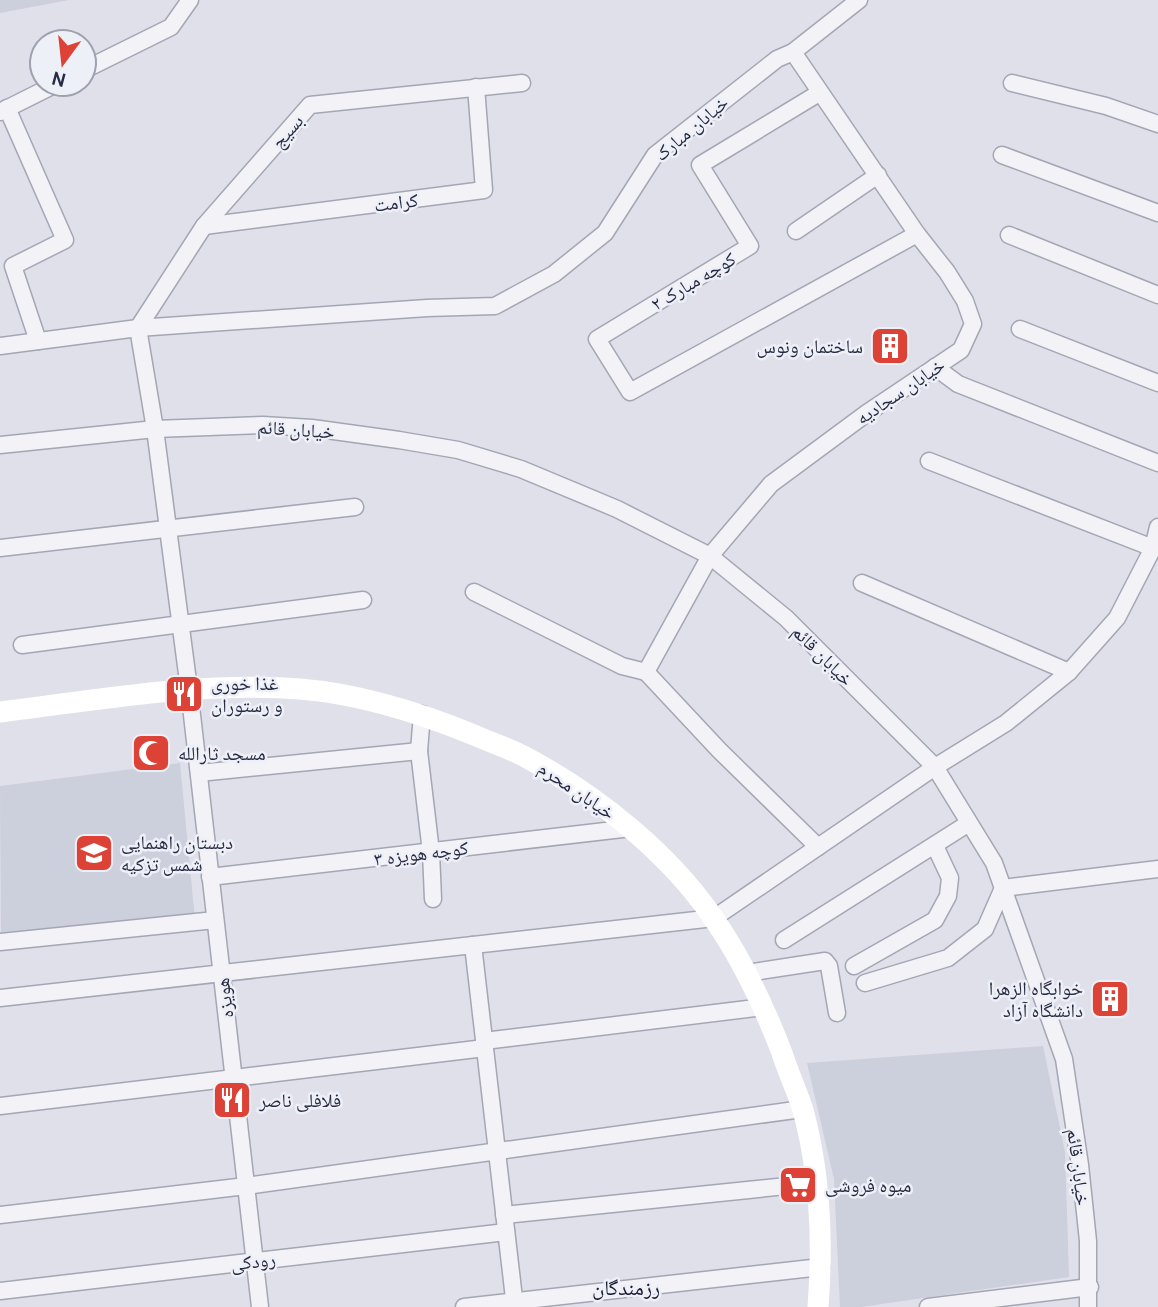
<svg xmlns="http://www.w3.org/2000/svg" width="1158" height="1307" font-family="Cabin,'Noto Naskh Arabic',sans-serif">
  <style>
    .built { fill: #cccfdc }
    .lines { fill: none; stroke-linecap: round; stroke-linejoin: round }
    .street-casing { stroke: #a4a6b4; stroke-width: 19 }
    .street { stroke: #f2f2f7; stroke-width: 16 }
    .secondary { stroke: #fff; stroke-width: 21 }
    .labels { text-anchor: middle; stroke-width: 5; stroke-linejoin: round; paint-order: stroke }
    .street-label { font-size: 19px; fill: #262a42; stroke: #eef0f7 }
    .poi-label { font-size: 19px; fill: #262a42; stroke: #eef0f7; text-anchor: start }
    .neighbourhood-label { font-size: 21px; fill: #181b33; stroke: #eef0f7 }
  </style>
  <rect width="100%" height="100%" fill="#dfe0ea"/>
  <g class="built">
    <polygon points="0,0 69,0 0,13"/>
    <polygon points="180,763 195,920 1,941 0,786"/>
    <polygon points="1043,1046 1065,1152 1069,1277 861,1307 840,1307 834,1179 807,1063"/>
  </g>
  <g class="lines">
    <g class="street-casing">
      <g id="street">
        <polyline points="84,70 171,27 190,0"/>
        <polyline points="1012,83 1106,106 1158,124"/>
        <polyline points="819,93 700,165 750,246 597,339 630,392 917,234"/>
        <polyline points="7,108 65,240 13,266 38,341"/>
        <polyline points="0,112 56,84"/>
        <polyline points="1002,155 1158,213"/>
        <polyline points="204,226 484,190 476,87"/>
        <polyline points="796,231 878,175"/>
        <polyline points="1009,235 1158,295"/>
        <polyline points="138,328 155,429 189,689 260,1307"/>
        <polyline points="138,328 204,226 310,105 522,83"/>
        <polyline points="1020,329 1158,383"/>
        <polyline points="0,346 138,328 427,308 495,306 554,274 605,233 655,155 777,59 793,52 859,0"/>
        <polyline points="935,367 958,384 1158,463"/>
        <polyline points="0,445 155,429 263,425 312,428 399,440 458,450 521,469 617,509 710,556 786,618 935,767 994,863 1064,1059 1080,1165 1088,1241 1088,1307"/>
        <polyline points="929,461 1153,548"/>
        <polyline points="0,548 355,507"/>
        <polyline points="862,583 1069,672"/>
        <polyline points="474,592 622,666 646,672"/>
        <polyline points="22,645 363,600"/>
        <polyline points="646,672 710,556 771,484 867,413 961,350 973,324 965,301 947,272 917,234 793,52"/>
        <polyline points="646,672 719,750 818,847"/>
        <polyline points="422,714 419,751 431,852 433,899"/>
        <polyline points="199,773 419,751"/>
        <polyline points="210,877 631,828"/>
        <polyline points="784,940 969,823"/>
        <polyline points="0,942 215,920"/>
        <polyline points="473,945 515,1307"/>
        <polyline points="854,966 935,920 948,896 950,878 935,846"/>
        <polyline points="747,973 825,961 829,966 837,1013"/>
        <polyline points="865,983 948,958 985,929 1003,888 1158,869"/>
        <polyline points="0,998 714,918 935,767 1006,723 1069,672 1117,618 1153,548 1158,527"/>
        <polyline points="484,1041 764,1007"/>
        <polyline points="0,1106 485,1048"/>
        <polyline points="0,1215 246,1186 802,1109"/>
        <polyline points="504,1215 816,1183"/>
        <polyline points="0,1291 506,1232"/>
        <polyline points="464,1307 821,1267"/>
        <polyline points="928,1307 1090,1287"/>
      </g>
    </g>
    <use href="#street" class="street"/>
    <path class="secondary" d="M 0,712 C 99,700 199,681 300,689 C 361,694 418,712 474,735 C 492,743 512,749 529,759 C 598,796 670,854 714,919 C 743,961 764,1006 782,1053 C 788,1072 797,1091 803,1110 C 820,1173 823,1242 818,1307"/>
  </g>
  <defs>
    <g id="building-square" transform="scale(2.0125)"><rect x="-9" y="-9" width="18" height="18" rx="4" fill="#dc4236" stroke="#eef0f7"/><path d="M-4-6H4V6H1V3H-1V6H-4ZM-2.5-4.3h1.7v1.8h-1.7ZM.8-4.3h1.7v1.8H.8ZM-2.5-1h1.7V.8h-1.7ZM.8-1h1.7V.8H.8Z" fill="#fff"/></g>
    <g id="restaurant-square" transform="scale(2.0125)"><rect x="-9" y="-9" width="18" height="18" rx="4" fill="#dc4236" stroke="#eef0f7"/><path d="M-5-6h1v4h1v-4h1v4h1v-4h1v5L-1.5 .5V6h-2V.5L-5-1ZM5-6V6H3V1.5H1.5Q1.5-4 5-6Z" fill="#fff"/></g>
    <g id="mosque-square" transform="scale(2.0125)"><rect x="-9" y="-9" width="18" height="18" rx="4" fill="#dc4236" stroke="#eef0f7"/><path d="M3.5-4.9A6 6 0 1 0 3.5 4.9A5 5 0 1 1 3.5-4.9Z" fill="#fff"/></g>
    <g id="school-square" transform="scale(2.0125)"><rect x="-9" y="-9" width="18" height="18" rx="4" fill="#dc4236" stroke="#eef0f7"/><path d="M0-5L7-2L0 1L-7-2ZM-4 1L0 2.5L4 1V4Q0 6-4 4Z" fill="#fff"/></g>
    <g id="supermarket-square" transform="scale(2.0125)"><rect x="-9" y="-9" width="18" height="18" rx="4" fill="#dc4236" stroke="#eef0f7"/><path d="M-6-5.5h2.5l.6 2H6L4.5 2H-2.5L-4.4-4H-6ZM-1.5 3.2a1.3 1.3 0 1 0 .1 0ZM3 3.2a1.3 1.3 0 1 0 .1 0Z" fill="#fff"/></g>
  </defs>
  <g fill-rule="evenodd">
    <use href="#building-square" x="890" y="346"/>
    <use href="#restaurant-square" x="184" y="694"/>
    <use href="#mosque-square" x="151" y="753"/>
    <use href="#school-square" x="94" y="853"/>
    <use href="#building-square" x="1110" y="999"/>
    <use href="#restaurant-square" x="232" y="1100"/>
    <use href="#supermarket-square" x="798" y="1185"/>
  </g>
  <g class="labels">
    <g class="street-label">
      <text transform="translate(691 128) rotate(-40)" y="7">خیابان مبارک</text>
      <text transform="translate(287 131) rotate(-49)" y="7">بسیج</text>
      <text transform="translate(396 202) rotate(-7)" y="7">کرامت</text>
      <text transform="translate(693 281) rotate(-31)" y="7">کوچه مبارک ۲</text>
      <text transform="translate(900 391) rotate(-34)" y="7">خیابان سجادیه</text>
      <text transform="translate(296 429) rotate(4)" y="7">خیابان قائم</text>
      <text transform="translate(823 655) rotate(45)" y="7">خیابان قائم</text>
      <text transform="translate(577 790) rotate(34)" y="7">خیابان محرم</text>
      <text transform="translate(421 853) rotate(-7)" y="7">کوچه هویزه ۳</text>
      <text transform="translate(224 998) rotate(-97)" y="7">هویزه</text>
      <text transform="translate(1079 1167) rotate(83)" y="7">خیابان قائم</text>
      <text transform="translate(253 1261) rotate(-7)" y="7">رودکی</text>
    </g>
    <g class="poi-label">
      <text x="863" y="353" text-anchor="end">ساختمان ونوس</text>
      <text x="211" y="690">غذا خوری<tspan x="211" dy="22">و رستوران</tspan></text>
      <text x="178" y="760">مسجد ثارالله</text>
      <text x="121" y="849">دبستان راهنمایی<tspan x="121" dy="22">شمس تزکیه</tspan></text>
      <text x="1083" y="995" text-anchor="end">خوابگاه الزهرا<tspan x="1083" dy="22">دانشگاه آزاد</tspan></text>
      <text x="259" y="1107">فلافلی ناصر</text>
      <text x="825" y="1192">میوه فروشی</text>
    </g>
    <g class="neighbourhood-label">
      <text x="626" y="1295">رزمندگان</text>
    </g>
  </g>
  <g transform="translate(63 63) rotate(195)"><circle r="33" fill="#eef0f7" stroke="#9ea1af" stroke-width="2"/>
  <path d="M0-5L12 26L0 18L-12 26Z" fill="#dc4236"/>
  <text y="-10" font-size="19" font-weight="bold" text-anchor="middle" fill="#262a42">N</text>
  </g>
</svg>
